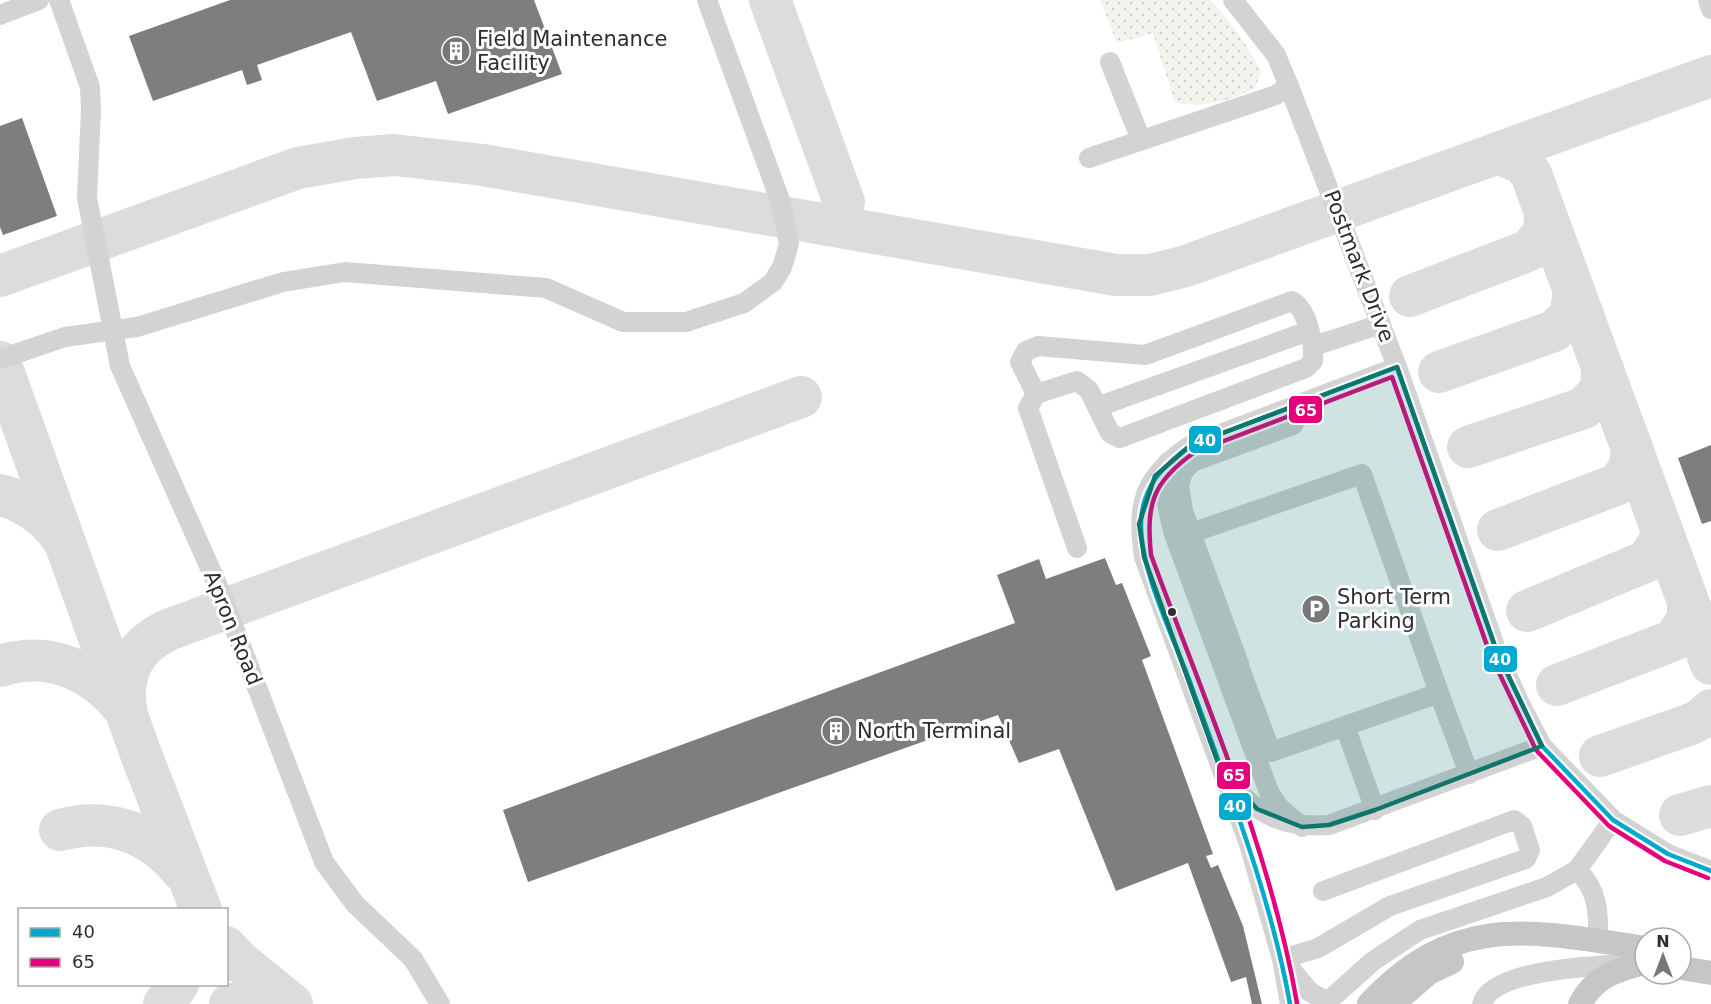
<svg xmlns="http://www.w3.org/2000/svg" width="1711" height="1004" font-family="'DejaVu Sans',sans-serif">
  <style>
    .green { fill: url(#green-dots) }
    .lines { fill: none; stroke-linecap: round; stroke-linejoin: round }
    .taxiway { stroke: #dcdcdc; stroke-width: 42 }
    .building { fill: #7e7e7e }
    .minor { stroke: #d3d3d3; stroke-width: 20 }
    .major { stroke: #c6c6c6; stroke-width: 24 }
    .bus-1-casing { stroke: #fff; stroke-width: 9 }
    .bus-2-casing { stroke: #fff; stroke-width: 9 }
    .bus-1 { stroke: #00a9ce; stroke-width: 4.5 }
    .bus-2 { stroke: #e5007d; stroke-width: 4.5 }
    .marked { fill: #0f766e; fill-opacity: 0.2; stroke: #0f766e; stroke-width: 4.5; stroke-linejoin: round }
    .bus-dot { fill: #2e2e2e; stroke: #fff; stroke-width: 2 }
    .labels { text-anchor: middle; stroke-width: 6; stroke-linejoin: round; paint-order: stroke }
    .poi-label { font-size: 21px; fill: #2e2e2e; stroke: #fff; text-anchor: start }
    .street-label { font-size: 21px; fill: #2e2e2e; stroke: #fff }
    .line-badge { stroke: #fff; stroke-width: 2 }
    .badge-label { font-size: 16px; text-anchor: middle; font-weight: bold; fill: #fff }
  </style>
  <defs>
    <pattern id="green-dots" width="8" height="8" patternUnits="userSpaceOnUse" patternTransform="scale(1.5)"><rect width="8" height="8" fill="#f1f3ec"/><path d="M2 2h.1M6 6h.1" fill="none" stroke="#cfd1cb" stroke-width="1.8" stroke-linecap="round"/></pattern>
  </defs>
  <rect width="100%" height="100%" fill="#fff"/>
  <path class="green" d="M 1100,0 L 1210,0 C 1230,20 1248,46 1261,71 L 1255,88 C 1229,101 1203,109 1175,102 L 1153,33 L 1117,43 Z"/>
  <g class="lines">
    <g class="taxiway">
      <polyline points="770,0 844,202 836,219 827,225"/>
      <polyline points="1498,153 1522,163 1531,174 1711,664"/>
      <polyline points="0,276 298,168 355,158 394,155 483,165 1116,275 1150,275 1186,266 1711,76"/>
      <polyline points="1410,296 1530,250 1544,232 1545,214"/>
      <polyline points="0,362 141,754 201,910"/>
      <polyline points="1439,372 1554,331 1570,316 1574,292"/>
      <polyline points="1468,447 1584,408 1600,391 1603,369"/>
      <path d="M 0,495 C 24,500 50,519 63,540"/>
      <polyline points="1498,530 1618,484 1630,467 1632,448"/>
      <polyline points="1527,611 1647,561 1660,541 1661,527"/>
      <path d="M 0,666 C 49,650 95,671 125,710"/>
      <polyline points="1557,685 1674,640 1688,619 1688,603"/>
      <path d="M 126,708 C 121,671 135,646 168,630 L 801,397"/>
      <polyline points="1600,756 1691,724 1701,719 1711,710"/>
      <polyline points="1680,815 1711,806"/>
      <path d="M 60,830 C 108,817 151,832 182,871"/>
      <polyline points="226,947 239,961 292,1004"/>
      <polyline points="164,1004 178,984"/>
      <polyline points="230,1004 238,1004"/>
    </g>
  </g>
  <g class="building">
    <polygon points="230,0 534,0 562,74 448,114 436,81 377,101 351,32 257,65 262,80 247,85 242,70 153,101 129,36"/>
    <polygon points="22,118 57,216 3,235 0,227 0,126"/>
    <polygon points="1711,445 1711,521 1702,524 1678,458"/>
    <polygon points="1105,558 1116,585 1122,583 1151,656 1142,660 1213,854 1206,856 1211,868 1218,865 1243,926 1262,1004 1252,1004 1246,977 1231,982 1188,863 1116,891 1059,749 1019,763 998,715 528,882 503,810 1015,623 997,575 1039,559 1046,579"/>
  </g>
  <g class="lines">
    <g class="minor">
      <polyline points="59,0 90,87 91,110 87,198 120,366 218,586 324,862 355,904 413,959 440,1004"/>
      <polyline points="1233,0 1276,55 1289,86 1397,367 1497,652 1519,702 1542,746 1613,820 1668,854 1711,871"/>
      <polyline points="1708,0 1711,9"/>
      <polyline points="0,15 39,0"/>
      <polyline points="1110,62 1141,140"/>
      <polyline points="1089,158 1276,95 1289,86"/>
      <polyline points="1314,346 1381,324"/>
      <polyline points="0,359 65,337 137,327 283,282 345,272 546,288 623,322 686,322 744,303 773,282 782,267 789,244 781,203 707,0"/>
      <path d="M 1036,394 L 1077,381 L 1089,390 L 1110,433 L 1120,438 L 1306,368 L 1313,361 C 1314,344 1308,310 1292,301 L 1145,355 L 1038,346 L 1026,351 L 1020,362 L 1036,394 L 1028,408 L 1077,548"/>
      <polyline points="1097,407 1309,331"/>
      <path d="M 1168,462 C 1163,488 1167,509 1174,534 L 1269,792 L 1278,806 L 1302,827"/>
      <polyline points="1191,533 1362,474 1439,693 1271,752 1240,669 1239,664 1183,511 1179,485 1183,472 1192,462 1293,425 1306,402"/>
      <polyline points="1439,693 1469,774"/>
      <polyline points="1345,726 1375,810"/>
      <path d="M 1229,780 C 1256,816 1286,828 1329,825 L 1542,746"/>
      <path d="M 1577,870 C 1598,889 1599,914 1598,941"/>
      <polyline points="1282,959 1318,948 1390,906 1526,859 1530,850 1522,826 1514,820 1323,891"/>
      <polyline points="1284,961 1310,992 1328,1002"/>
      <path d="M 1290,1004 L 1282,959 L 1249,844 L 1144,557 C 1136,502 1144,476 1191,445 L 1397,367"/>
      <polyline points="1325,1004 1373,961 1420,930 1547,887 1577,870 1613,820"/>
      <path d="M 1482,1004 C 1492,969 1595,966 1626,964"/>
    </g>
    <g class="major">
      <polyline points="1681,968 1711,973"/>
      <path d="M 1369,1004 C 1455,911 1532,931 1645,948"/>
      <polyline points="1393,1004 1429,973 1452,962"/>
      <path d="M 1580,1004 C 1594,977 1616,970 1644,963"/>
    </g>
    <g class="bus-1-casing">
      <g id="bus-1">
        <polyline points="1397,367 1497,652 1542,746 1613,820 1668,854 1711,871"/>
        <path d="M 1290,1004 C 1270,893 1228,788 1190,682 C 1173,636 1140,571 1141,522 C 1142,486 1164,465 1191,445 L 1397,367"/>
      </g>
    </g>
    <g class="bus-2-casing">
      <path id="bus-2" d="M 1297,1003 C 1270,849 1205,702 1151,555 C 1146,504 1152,482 1195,452 L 1392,377 L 1490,654 L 1536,750 L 1609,826 L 1665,861 L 1708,878"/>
    </g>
    <use href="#bus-1" class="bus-1"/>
    <use href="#bus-2" class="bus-2"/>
  </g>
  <path class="marked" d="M 1397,367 L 1497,652 L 1542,746 L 1375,810 L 1329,825 L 1302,827 L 1257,809 L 1219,766 L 1144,557 L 1139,524 L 1155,476 L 1191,445 Z"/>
  <defs>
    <g id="building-disc" transform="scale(1.5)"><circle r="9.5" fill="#777" stroke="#fff"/><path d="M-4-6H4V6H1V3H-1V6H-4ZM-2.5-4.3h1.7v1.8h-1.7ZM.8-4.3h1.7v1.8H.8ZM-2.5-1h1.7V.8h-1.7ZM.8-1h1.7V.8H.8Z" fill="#fff"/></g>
    <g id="parking-disc" transform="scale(1.5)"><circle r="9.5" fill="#777" stroke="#fff"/><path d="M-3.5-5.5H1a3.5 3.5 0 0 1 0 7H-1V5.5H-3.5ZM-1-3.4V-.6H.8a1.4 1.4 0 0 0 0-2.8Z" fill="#fff"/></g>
  </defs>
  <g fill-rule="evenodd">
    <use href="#building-disc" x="456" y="51"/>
    <use href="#parking-disc" x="1316" y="609"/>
    <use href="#building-disc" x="836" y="731"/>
  </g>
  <circle class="bus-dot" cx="1172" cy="612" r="5"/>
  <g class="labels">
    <g class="poi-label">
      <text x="477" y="46">Field Maintenance<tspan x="477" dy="24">Facility</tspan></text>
      <text x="1337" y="604">Short Term<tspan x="1337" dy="24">Parking</tspan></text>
      <text x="857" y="738">North Terminal</text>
    </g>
    <g class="street-label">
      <text transform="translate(1359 266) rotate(69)" y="7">Postmark Drive</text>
      <text transform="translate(233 628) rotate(68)" y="7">Apron Road</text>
    </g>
  </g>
  <g class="line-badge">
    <rect x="1288" y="395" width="35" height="29" rx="6" fill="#e5007d"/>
    <rect x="1188" y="425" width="34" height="29" rx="6" fill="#00a9ce"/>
    <rect x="1483" y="645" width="35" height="28" rx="6" fill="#00a9ce"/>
    <rect x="1216" y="761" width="35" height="29" rx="6" fill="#e5007d"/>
    <rect x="1218" y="792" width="34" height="29" rx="6" fill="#00a9ce"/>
  </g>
  <g class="badge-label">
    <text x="1306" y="416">65</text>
    <text x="1205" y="446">40</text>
    <text x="1500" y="665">40</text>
    <text x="1234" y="781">65</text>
    <text x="1235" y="812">40</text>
  </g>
  <rect x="18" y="908" width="210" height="78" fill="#ffffff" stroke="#ababab" stroke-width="1.5"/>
  <rect x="30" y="928" width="30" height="9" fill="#00a9ce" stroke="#ababab" stroke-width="1.5"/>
  <text x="72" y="938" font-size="18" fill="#2e2e2e">40</text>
  <rect x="30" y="958" width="30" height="9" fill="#e5007d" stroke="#ababab" stroke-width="1.5"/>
  <text x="72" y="968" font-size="18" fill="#2e2e2e">65</text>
  <g transform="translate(1663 956)"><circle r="28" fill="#ffffff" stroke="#ababab" stroke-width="1.5"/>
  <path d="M0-4.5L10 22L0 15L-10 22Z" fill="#777777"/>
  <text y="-9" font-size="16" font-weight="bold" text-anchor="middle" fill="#2e2e2e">N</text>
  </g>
</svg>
